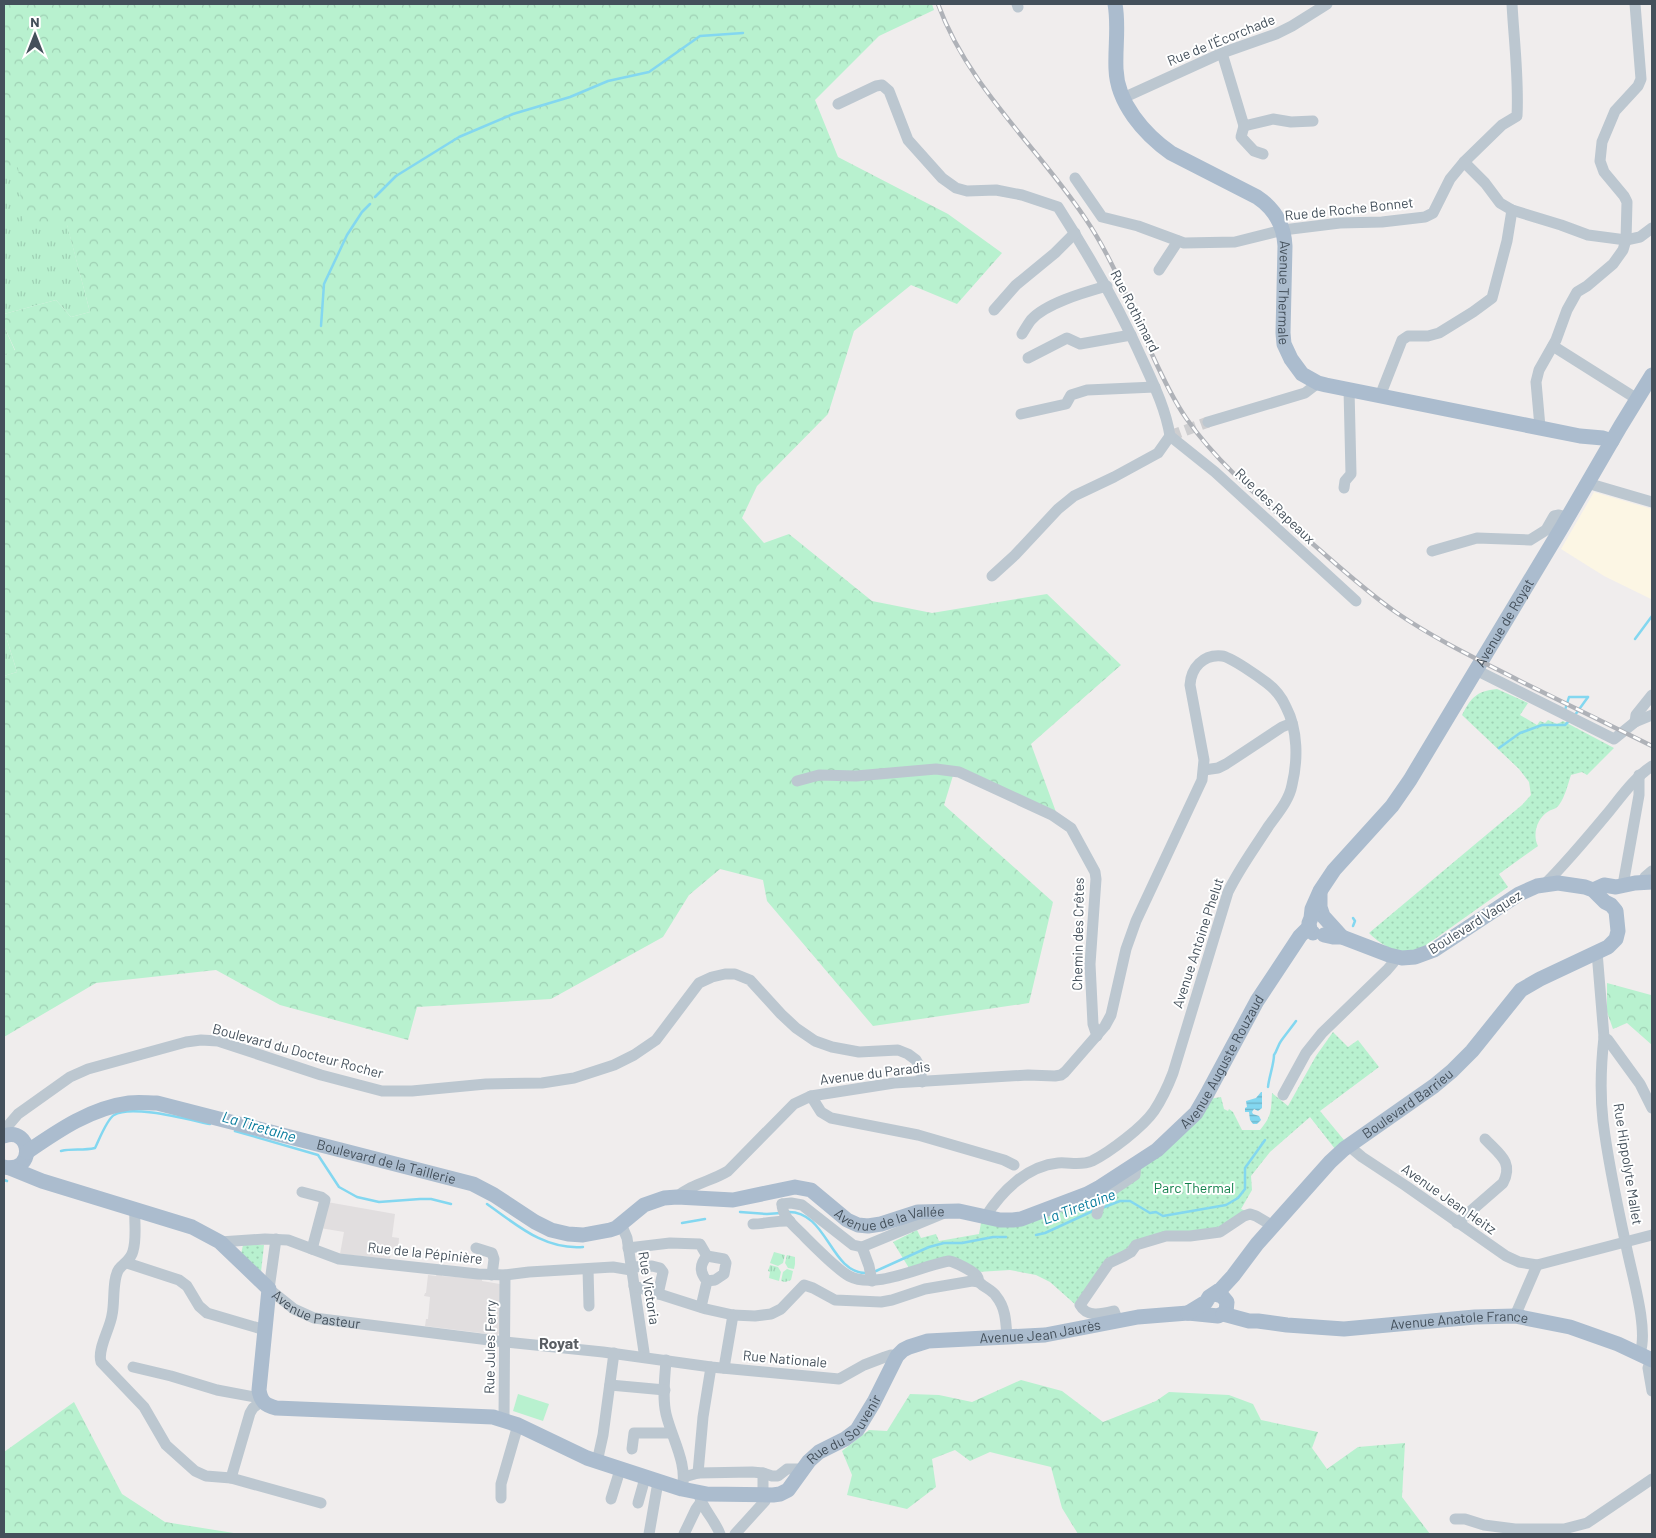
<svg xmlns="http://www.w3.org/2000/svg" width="1656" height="1538" font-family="Barlow,sans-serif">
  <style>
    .commercial { fill: #fcf6e4 }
    .education { fill: #e1dedf }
    .grass { fill: url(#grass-tufts) }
    .forest { fill: url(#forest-crowns) }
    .park { fill: url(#park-dots) }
    .garden { fill: #b8f1cf }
    .water { fill: url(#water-rules) }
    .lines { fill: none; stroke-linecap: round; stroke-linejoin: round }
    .stream { stroke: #83d7f0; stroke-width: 2.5 }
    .minor-tunnel { stroke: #ceced0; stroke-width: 11; stroke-dasharray: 11 5.5; stroke-linecap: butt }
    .minor { stroke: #bcc7d0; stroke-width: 11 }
    .major { stroke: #abbcce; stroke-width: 15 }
    .rail-casing { stroke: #afb2b8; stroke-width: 4.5 }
    .rail { stroke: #fff; stroke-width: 2.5; stroke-dasharray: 8; stroke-linecap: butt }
    .labels { text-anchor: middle; stroke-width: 4; stroke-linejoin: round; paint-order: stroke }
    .street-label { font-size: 14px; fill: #44505b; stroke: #fff }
    .park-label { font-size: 14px; fill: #12804b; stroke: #fff }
    .water-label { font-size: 15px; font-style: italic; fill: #067b9d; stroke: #fff }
    .quarter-label { font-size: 16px; font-weight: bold; fill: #595d62; stroke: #fff }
  </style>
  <defs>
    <pattern id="grass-tufts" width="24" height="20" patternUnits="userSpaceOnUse" patternTransform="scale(1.25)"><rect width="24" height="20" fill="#b8f1cf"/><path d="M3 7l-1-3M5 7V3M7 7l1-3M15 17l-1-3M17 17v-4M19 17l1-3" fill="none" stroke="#9fd0b4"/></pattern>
    <pattern id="forest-crowns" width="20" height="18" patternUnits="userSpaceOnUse" patternTransform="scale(1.25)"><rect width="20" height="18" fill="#b8f1cf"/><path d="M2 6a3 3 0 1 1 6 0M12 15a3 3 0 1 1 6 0" fill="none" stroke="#9fd0b4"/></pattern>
    <pattern id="park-dots" width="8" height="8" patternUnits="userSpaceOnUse" patternTransform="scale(1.25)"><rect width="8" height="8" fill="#b8f1cf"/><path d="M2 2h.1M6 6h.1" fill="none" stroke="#9fd0b4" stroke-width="1.8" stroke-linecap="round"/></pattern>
    <pattern id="water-rules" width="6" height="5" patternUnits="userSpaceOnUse" patternTransform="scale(1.25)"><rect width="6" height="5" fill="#83d7f0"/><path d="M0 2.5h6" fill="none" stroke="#6db1c5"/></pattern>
  </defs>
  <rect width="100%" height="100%" fill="#f0eded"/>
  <polygon class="commercial" points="1594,492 1652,509 1651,599 1604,576 1561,549"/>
  <g class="education">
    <polygon points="327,1202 395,1214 392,1237 399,1238 398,1253 391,1253 390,1259 340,1254 344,1232 320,1228"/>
    <polygon points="437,1273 442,1273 442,1276 482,1279 482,1281 500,1284 500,1333 497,1335 425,1326 426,1319 428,1319 430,1297 424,1296 425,1293 426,1293 428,1275 436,1276"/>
  </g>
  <g class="grass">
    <polygon points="4,167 18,167 67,224 90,312 71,317 56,300 4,314"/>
    <polygon points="4,326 15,351 4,356"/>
    <polygon points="4,630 17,672 4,676"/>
    <polygon points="774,1252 785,1255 783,1263 778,1266 770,1263"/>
    <polygon points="787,1255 795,1257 795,1264 794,1269 788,1268 785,1263"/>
    <polygon points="770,1265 778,1267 781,1272 779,1281 769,1278 770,1272 768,1271"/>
    <polygon points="787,1269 793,1271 791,1280 785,1282 781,1281 783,1272"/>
  </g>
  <g class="forest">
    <polygon points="4,4 932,4 934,10 879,36 815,100 838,157 948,214 1002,253 957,304 911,285 854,331 828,414 757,486 742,518 764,543 789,534 872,601 932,613 1047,594 1121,665 1031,744 1056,812 955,769 944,805 1053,902 1029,1003 873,1026 767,901 763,880 720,869 689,895 663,937 551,999 417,1007 408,1040 280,1005 216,970 96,983 4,1037 4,676 17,672 4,630 4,356 15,350 4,326 4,314 56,300 71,317 90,312 67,225 23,222 18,167 4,167"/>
    <polygon points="1607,983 1651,995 1652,1045 1627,1023 1613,1029 1607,1012"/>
    <polygon points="1021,1380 1062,1391 1103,1422 1156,1401 1169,1392 1229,1395 1253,1404 1261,1420 1318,1432 1312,1448 1327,1469 1358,1447 1405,1443 1402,1497 1430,1534 1078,1534 1062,1508 1051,1467 990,1452 970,1461 955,1450 932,1459 936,1487 907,1509 847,1495 852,1475 842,1451 869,1430 887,1431 910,1394 939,1395 972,1402"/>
    <polygon points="74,1402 122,1494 165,1522 240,1534 4,1534 4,1452"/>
  </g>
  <g class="park">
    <path d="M 1497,689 L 1528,703 L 1520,715 L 1537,725 L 1540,721 L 1545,723 L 1548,720 L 1557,724 L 1563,721 L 1614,748 L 1587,775 L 1582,772 L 1571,775 C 1568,784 1565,797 1559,805 C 1556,809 1553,809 1549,811 C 1537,818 1532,834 1538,846 L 1499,874 L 1508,887 L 1422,948 C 1403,958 1383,947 1369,933 L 1522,805 L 1531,795 L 1529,782 L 1519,769 L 1462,715 C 1471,698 1476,691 1497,689 Z"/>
    <path d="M 1333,1032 L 1348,1047 L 1358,1040 L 1379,1067 L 1320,1111 L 1349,1146 L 1339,1154 L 1310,1117 L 1270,1152 L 1251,1176 L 1252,1190 L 1241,1209 L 1276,1223 L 1248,1217 L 1218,1235 L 1167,1240 L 1139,1249 L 1110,1265 L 1077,1306 L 1050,1282 L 1036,1275 L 1010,1270 L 977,1272 L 958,1261 L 909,1268 L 893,1242 L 917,1230 L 921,1238 L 936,1234 L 939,1241 L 979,1234 L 981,1223 L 1097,1195 L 1209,1099 L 1221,1097 L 1224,1109 L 1228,1111 L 1229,1109 L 1233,1112 L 1242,1130 L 1260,1130 C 1272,1116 1271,1110 1272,1093 L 1288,1106 L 1316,1056 Z"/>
    <polygon points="243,1245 264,1245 261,1272 241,1254"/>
  </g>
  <polygon class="garden" points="518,1394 549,1404 543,1421 513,1411"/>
  <polygon class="water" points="1261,1092 1262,1092 1262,1108 1258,1111 1254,1109 1252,1112 1253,1114 1259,1116 1261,1120 1257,1124 1253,1124 1250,1120 1249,1112 1245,1112 1245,1108 1247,1107 1246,1101 1256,1098"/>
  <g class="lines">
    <g class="stream">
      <polyline points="375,197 396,176 459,137 513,114 570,97 608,81 649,72 700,36 743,33"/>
      <polyline points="321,326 324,284 347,235 362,212 370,204"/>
      <polyline points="1635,639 1652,616"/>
      <polyline points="1565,710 1569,697 1588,697"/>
      <polyline points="1575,715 1588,697"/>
      <polyline points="1499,748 1520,733 1542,725 1565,725 1569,721"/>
      <polyline points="1353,926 1355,921 1353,918"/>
      <path d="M 1268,1087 C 1269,1077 1274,1064 1274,1055 C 1277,1051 1278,1045 1281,1041 C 1286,1034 1291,1028 1296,1021"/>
      <polyline points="235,1131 318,1155 339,1187 357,1197 379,1202 420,1199 431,1199 451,1204"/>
      <path d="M 61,1151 C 73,1148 82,1151 95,1148 C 99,1140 107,1119 114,1115 C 131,1104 190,1120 210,1124"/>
      <polyline points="4,1180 7,1181"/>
      <path d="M 487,1204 C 517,1225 544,1250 583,1247"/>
      <polyline points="1102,1208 1120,1201 1130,1201 1150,1213 1156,1212 1163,1216 1226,1205 1238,1198 1245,1189 1245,1168 1265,1140"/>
      <polyline points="740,1212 767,1214 781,1213"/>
      <path d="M 787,1212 C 827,1210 830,1272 865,1273"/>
      <polyline points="682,1223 705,1219"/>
      <polyline points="1036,1235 1045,1233 1095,1210"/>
      <polyline points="876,1271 929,1247 944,1243 962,1243 993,1237 1006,1237"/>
    </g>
    <polyline class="minor-tunnel" points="1170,436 1208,422"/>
    <g class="minor">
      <polyline points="1017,4 1018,7"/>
      <polyline points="1222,53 1244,126 1273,119 1291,122 1313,121"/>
      <polyline points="1123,98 1222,53 1276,34 1292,26 1327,4"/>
      <path d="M 838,104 L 876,86 L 882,85 L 889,91 L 908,140 L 942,178 L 956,188 L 967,191 L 996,190 L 1022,195 L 1058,207 C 1090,257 1119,307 1143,361 C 1154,385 1166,410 1170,436"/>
      <polyline points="1244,126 1241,137 1254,151 1263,154"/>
      <path d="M 1464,162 L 1502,125 L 1517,116 C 1519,79 1514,41 1512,4"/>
      <polyline points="1075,178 1102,217 1138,226 1184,243 1235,242 1283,230 1340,223 1382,222 1425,217 1433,213 1450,179 1464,162 1485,183 1500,203 1512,210 1561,225 1588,235 1626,240 1640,237 1652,228"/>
      <polyline points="1159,270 1178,241"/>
      <polyline points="994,310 1016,285 1055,253 1075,233"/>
      <path d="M 1022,334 C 1025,329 1028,324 1031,320 C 1046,303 1086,292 1107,286"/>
      <polyline points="1553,346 1637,399"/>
      <polyline points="1028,358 1067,338 1080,344 1131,335"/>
      <polyline points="1380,396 1402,340 1408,336 1428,336 1439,333 1473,312 1492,298 1507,241 1512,210"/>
      <polyline points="1021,414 1066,404 1071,395 1087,390 1155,387"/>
      <polyline points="1208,422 1305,393 1318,383"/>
      <polyline points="1540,427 1536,382 1539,370 1556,340 1567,310 1577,292 1587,286 1613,264 1623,250 1626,240 1627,202 1624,196 1604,172 1600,161 1602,142 1615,111 1638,86 1641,79 1635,4"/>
      <polyline points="1170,436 1215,472 1356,601"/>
      <polyline points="1587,483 1652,502"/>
      <polyline points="1344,488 1345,481 1351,474 1349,389"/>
      <polyline points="1432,551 1477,538 1530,540 1546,530 1554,516 1559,515 1567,517"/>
      <polyline points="992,576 1015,555 1058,509 1074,496 1114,477 1158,453 1170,436"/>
      <polyline points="1476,670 1614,739 1635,722 1652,715"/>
      <polyline points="1635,722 1636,715 1652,695"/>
      <polyline points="1204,770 1218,768 1226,764 1282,727 1292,723"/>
      <polyline points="797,781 819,775 856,776 936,769 959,772 1052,815 1071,828 1095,872 1096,879 1090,964 1093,1024 1097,1036"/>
      <polyline points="1643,882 1645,877 1652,871"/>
      <path d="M 1545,884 C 1567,862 1587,838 1607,814 C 1621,797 1634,778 1652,766"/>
      <polyline points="1623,885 1639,795 1639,775"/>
      <polyline points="1597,952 1604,1037 1608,1040 1640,1084 1652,1108"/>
      <path d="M 1604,1037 C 1601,1064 1600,1094 1603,1121 C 1608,1162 1617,1204 1626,1245 C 1631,1272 1649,1329 1640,1353"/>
      <polyline points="1283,1095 1306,1053 1322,1033 1387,970 1393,963 1395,957"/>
      <polyline points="811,1096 821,1112 831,1118 918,1135 1004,1160 1014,1165"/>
      <polyline points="4,1133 6,1128 18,1114 70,1077 88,1069 186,1042 201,1040 218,1041 321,1075 382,1091 412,1091 486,1084 542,1083 574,1078 614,1065 634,1055 656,1040 699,983 712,977 725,974 735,974 750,980 781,1014 796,1028 815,1041 832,1047 859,1052 898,1050 908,1054 916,1060 920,1067 922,1082"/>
      <polyline points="1349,1146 1362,1157 1406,1186 1506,1256 1519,1262 1537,1265 1652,1235"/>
      <polyline points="302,1192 321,1197 325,1200 312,1249"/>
      <path d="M 677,1197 C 691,1184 712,1181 728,1171 L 794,1104 L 811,1096 L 894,1083 L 1028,1075 L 1055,1076 L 1061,1075 L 1065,1072 L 1105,1026 L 1111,1015 L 1126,949 L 1136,921 L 1202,780 L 1204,760 L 1190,685 C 1191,668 1203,654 1222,656 C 1231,657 1259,677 1267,683 C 1275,689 1282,698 1286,707 C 1298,730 1298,760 1292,785 C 1289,801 1277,814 1268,827 C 1254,849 1239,869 1228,892 L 1173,1073 C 1168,1086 1162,1099 1154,1111 C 1143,1127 1110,1152 1092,1161 C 1081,1166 1069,1162 1058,1163 C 1027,1166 1002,1191 986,1216"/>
      <path d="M 782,1204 C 782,1218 797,1228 806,1238 C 814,1246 839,1271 849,1276 C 876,1290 920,1266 949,1261 C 955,1262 973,1271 977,1276 C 981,1282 975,1278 980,1283 C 985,1288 992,1290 996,1296 C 1006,1308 1006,1323 1007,1338"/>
      <polyline points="782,1204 791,1203 802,1205 853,1245 862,1247 942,1214"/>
      <path d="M 135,1209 C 134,1222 137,1238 133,1251 C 131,1260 124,1263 119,1269 C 112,1279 115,1302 112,1315 C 110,1329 97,1349 101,1362 L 144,1407 L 166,1445 L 195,1471 L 206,1476 L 231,1478 L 321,1503"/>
      <polyline points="1097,1214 1101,1198 1135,1175 1136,1164"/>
      <path d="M 1457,1223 L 1503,1183 C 1514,1162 1499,1154 1485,1139"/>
      <polyline points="621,1224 627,1238 644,1352 644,1357"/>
      <path d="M 753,1224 C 766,1224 777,1220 790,1221"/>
      <path id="s1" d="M 276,1239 L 269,1289 L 294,1309 L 314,1318 L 505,1342 L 603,1352 L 711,1367 L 839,1379 L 864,1365 L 885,1357 L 891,1355 L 897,1356"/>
      <polyline points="220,1242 265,1239 288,1240 339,1259 478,1274 505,1275 529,1272 613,1267 631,1270"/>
      <polyline points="862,1247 869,1266 872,1281"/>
      <polyline points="476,1248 492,1253 494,1259 492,1275"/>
      <polyline points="628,1248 670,1243 700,1244 707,1256 724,1259 726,1263 724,1274 715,1280 707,1281"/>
      <polyline points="127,1263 179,1280 187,1286 199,1306 207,1313 265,1330"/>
      <polyline points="631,1267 652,1266 660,1268 663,1272 658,1294"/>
      <polyline points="588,1269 589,1306"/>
      <polyline points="634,1286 706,1309 733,1315 755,1316 771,1314 781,1309 804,1285 813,1288 835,1300 881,1302 892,1300 925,1289 972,1281 979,1282"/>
      <path d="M 701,1307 L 707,1281 C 700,1273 699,1265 707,1256"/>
      <polyline points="1515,1316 1537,1265"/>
      <path d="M 1121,1320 L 1116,1316 L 1114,1311 C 1102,1314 1087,1318 1080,1305 L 1109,1263 L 1124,1256 L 1131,1252 L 1136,1245 L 1166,1236 L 1190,1236 L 1220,1232 L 1244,1216 L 1250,1214 L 1256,1216 L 1273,1226"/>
      <polyline points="1651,1359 1648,1368 1652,1391"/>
      <path d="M 666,1360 C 665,1377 662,1397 666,1414 C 672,1439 688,1464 682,1489"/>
      <polyline points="133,1367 171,1376 217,1390 260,1398"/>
      <polyline points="724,1368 733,1315"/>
      <polyline points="610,1385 665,1390"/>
      <polyline points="504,1419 505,1275"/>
      <polyline points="632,1449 634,1433 671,1433"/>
      <polyline points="597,1462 603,1435 614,1353"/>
      <polyline points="698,1473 703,1417 711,1367"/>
      <polyline points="684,1477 698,1473 752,1472 763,1473 772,1476 778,1476 787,1469 803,1469"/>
      <polyline points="231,1478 250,1413 253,1408 262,1401"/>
      <path d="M 699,1493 C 700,1506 715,1520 720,1534"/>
      <polyline points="501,1498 501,1484 518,1425"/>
      <polyline points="611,1499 620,1470"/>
      <polyline points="638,1503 645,1478"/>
      <polyline points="1455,1519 1465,1519 1484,1525 1515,1529 1564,1529 1587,1523 1652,1479"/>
      <polyline points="649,1534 658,1482"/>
      <polyline points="684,1534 696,1509 701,1502"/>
      <polyline points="735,1534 765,1501 766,1495 763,1489 763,1473"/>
    </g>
    <g class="major">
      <path id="s2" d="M 1115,4 C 1119,26 1115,46 1116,69 C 1117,103 1144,134 1171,153 L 1257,197 C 1275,209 1284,225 1285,246 L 1283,333 L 1284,344 L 1291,359 L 1302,374 L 1318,383 L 1326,385 L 1580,436 L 1603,438 L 1612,441"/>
      <polyline points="1593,890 1604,885 1616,887 1635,883 1652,882"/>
      <polyline points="1320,892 1320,907 1323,916 1342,937"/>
      <path id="s3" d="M 1313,933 L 1310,930 L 1309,923 L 1311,918 L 1312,909 L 1320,891 L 1334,870 L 1392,806 L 1410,780 L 1562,527 L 1620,427 L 1652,375"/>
      <path d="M 4,1136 C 32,1126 36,1174 4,1167"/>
      <path id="s4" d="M 27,1152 C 59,1130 91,1108 129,1103 C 138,1102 148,1103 157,1103 L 473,1184 L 494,1195 L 535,1222 L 551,1230 L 568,1234 L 583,1235 L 610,1230 L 616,1228 L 644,1205 L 664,1198 L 677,1197 L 733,1200 L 795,1187 L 811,1190 L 847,1220 L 858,1225 L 868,1226 L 881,1224 L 918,1212 L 959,1211 L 1000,1220 L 1013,1220 L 1021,1219 L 1087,1194 L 1100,1187 L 1157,1150 L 1196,1113 L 1207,1094 L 1257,1001 L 1300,936 L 1309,927"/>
      <path id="s5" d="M 10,1168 L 42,1181 L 192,1227 L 220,1242 L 269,1289 L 259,1390 C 261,1402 265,1405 276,1408 L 493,1417 L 518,1425 L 587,1458 L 682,1489 L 707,1494 L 773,1495 L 780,1494 L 788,1490 L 809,1461 L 819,1452 L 845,1439 L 857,1430 L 874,1402 L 897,1356 L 903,1350 L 909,1347 L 928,1341 L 1045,1335 L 1138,1317 L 1188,1313 L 1218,1316 L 1226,1312 L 1227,1302 L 1222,1296 L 1215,1294"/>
      <path id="s6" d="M 1188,1313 L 1206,1302 L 1209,1297 L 1221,1289 L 1233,1276 L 1257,1244 L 1330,1162 L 1344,1149 L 1434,1086 L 1452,1071 L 1472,1051 L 1521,990 L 1540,979 L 1608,947 L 1616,939 L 1618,931 L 1616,911 L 1611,905 L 1605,902 L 1593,890 L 1585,887 L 1558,883 L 1537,886 L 1519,894 L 1434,950 L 1415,957 L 1402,958 L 1389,955 L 1342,937 L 1333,937 L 1324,935"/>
      <path id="s7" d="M 1223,1314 L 1249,1321 L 1258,1321 L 1287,1325 L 1344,1329 L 1475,1317 L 1515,1316 L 1570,1327 L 1618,1344 L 1652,1360"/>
    </g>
    <g class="rail-casing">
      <path id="rail" d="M 938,4 C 968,87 1037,146 1085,218 C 1113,259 1131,307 1151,352 C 1161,374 1172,398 1186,418 C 1216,461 1255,494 1294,528 C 1328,556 1361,588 1397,613 C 1435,639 1477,659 1518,680 C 1563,702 1608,724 1652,746"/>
    </g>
    <use href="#rail" class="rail"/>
  </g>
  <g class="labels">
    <g class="street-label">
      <text transform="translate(1221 40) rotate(-22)" y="5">Rue de l'Écorchade</text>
      <text transform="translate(1349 209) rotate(-6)" y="5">Rue de Roche Bonnet</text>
      <text dy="5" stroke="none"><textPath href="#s2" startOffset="371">Avenue Thermale</textPath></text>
      <text transform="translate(1135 311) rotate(63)" y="5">Rue Rothimard</text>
      <text transform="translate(1275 506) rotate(43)" y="5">Rue des Rapeaux</text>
      <text dy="5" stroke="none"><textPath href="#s3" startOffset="372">Avenue de Royat</textPath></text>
      <text transform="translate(1475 922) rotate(-32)" y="5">Boulevard Vaquez</text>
      <text transform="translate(1078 934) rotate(-89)" y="5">Chemin des Crêtes</text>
      <text transform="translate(1198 943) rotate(-72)" y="5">Avenue Antoine Phelut</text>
      <text transform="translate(298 1051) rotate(15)" y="5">Boulevard du Docteur Rocher</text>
      <text dy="5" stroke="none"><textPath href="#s4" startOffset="1321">Avenue Auguste Rouzaud</textPath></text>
      <text transform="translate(875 1073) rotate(-7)" y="5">Avenue du Paradis</text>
      <text dy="5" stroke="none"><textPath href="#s6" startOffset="306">Boulevard Barrieu</textPath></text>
      <text dy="5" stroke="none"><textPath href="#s4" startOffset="379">Boulevard de la Taillerie</textPath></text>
      <text transform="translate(1628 1164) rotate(81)" y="5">Rue Hippolyte Mallet</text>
      <text transform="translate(1449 1199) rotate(35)" y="5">Avenue Jean Heitz</text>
      <text dy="5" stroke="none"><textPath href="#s4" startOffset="922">Avenue de la Vallée</textPath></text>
      <text transform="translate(425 1253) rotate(6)" y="5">Rue de la Pépinière</text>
      <text transform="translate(649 1288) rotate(81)" y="5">Rue Victoria</text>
      <text dy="5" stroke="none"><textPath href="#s1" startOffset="104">Avenue Pasteur</textPath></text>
      <text dy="5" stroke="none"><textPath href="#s7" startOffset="238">Avenue Anatole France</textPath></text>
      <text dy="5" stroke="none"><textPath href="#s5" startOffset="1272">Avenue Jean Jaurès</textPath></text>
      <text transform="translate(490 1347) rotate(-89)" y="5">Rue Jules Ferry</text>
      <text transform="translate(785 1359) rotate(5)" y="5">Rue Nationale</text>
      <text dy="5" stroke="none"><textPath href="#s5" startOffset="1031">Rue du Souvenir</textPath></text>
    </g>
    <g class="park-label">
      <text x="1194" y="1193">Parc Thermal</text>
    </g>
    <g class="water-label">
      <text transform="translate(259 1127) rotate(16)" y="5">La Tiretaine</text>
      <text transform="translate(1079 1207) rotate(-20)" y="5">La Tiretaine</text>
    </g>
    <g class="quarter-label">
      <text x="559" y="1349">Royat</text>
    </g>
  </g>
  <rect width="1656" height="1538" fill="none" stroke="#44505b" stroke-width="10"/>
  <g transform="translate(35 35)" stroke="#ffffff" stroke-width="4" paint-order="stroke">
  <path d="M0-4L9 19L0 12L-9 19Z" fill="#44505b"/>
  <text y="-8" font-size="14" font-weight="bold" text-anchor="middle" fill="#44505b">N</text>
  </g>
</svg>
